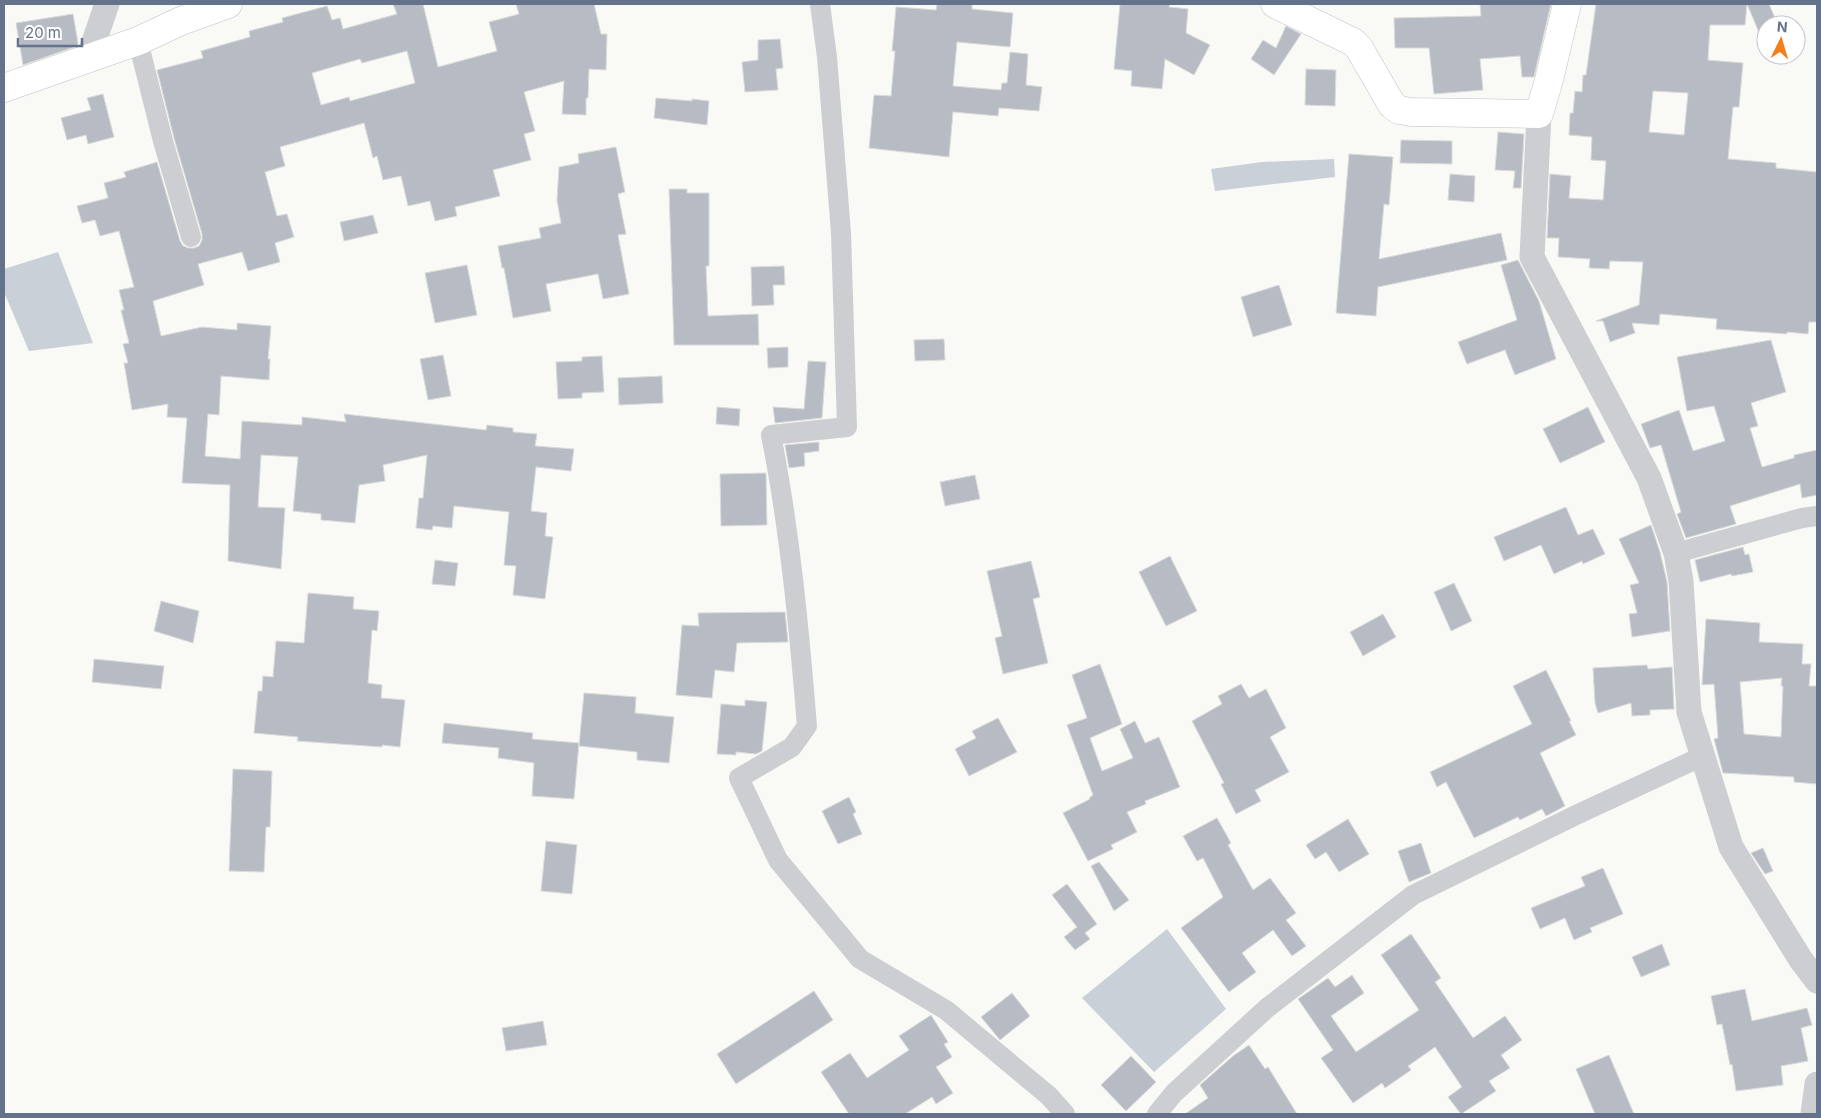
<svg xmlns="http://www.w3.org/2000/svg" width="1821" height="1118" font-family="Inter,sans-serif">
  <style>
    .water { fill: #c9d0d7 }
    .building { fill: #b6bbc4; stroke: #dbdbd9; fill-rule: evenodd }
    .lines { fill: none; stroke-linecap: round; stroke-linejoin: round }
    .secondary-casing { stroke: #bdc0c7; stroke-width: 29 }
    .minor { stroke: #ccced2; stroke-width: 20 }
    .tertiary { stroke: #ccced2; stroke-width: 25 }
    .secondary { stroke: #fff; stroke-width: 28 }
  </style>
  <rect width="100%" height="100%" fill="#f9f9f6"/>
  <g class="water">
    <polygon points="1334,159 1335,177 1215,191 1211,169 1262,162"/>
    <polygon points="58,252 93,343 29,351 4,292 4,269"/>
    <polygon points="1167,929 1226,1009 1154,1072 1082,998"/>
  </g>
  <g class="building">
    <path d="M 393,4 L 423,4 L 438,67 L 497,51 L 489,22 L 519,14 L 516,4 L 594,4 L 601,34 L 607,34 L 606,70 L 589,69 L 588,98 L 586,98 L 586,115 L 562,114 L 564,81 L 524,92 L 535,131 L 524,134 L 531,160 L 493,170 L 500,196 L 455,207 L 457,216 L 435,221 L 430,201 L 408,206 L 401,176 L 383,180 L 377,156 L 373,158 L 364,123 L 280,147 L 285,166 L 265,172 L 277,216 L 287,214 L 294,237 L 275,243 L 280,262 L 248,271 L 242,252 L 198,264 L 204,285 L 153,301 L 161,336 L 202,327 L 237,330 L 237,323 L 271,326 L 268,359 L 270,359 L 269,380 L 221,376 L 219,415 L 208,414 L 205,456 L 240,459 L 242,421 L 302,425 L 302,417 L 346,422 L 344,414 L 486,430 L 487,425 L 513,428 L 513,432 L 537,434 L 535,446 L 574,449 L 571,471 L 536,467 L 531,511 L 547,513 L 545,536 L 553,537 L 545,599 L 513,595 L 516,566 L 504,565 L 509,512 L 454,506 L 452,528 L 433,526 L 432,530 L 416,528 L 419,498 L 423,498 L 427,455 L 383,465 L 385,481 L 359,485 L 355,523 L 321,520 L 321,514 L 293,511 L 298,457 L 261,455 L 258,507 L 285,508 L 281,569 L 228,561 L 230,485 L 182,483 L 187,418 L 167,417 L 168,404 L 132,410 L 124,363 L 128,363 L 123,344 L 129,343 L 121,310 L 124,310 L 119,290 L 134,287 L 119,231 L 100,236 L 95,220 L 82,223 L 77,206 L 108,198 L 104,183 L 126,177 L 124,172 L 157,162 L 180,241 L 183,246 L 188,248 L 194,248 L 199,246 L 202,240 L 202,234 L 174,138 L 157,70 L 203,58 L 201,51 L 250,37 L 249,31 L 283,22 L 282,18 L 327,6 L 332,20 L 340,18 L 343,29 L 397,14 ZM 407,51 L 415,83 L 350,101 L 349,97 L 321,105 L 312,73 L 360,59 L 362,63 Z"/>
    <polygon points="937,4 972,4 972,9 1013,13 1010,47 957,42 953,86 1001,90 1002,83 1007,83 1010,52 1028,54 1026,85 1042,87 1039,111 999,108 998,116 953,112 949,157 869,148 874,95 891,96 895,51 892,51 896,7 936,10"/>
    <polygon points="1120,4 1170,4 1169,7 1188,9 1186,33 1210,45 1194,75 1165,59 1162,89 1131,86 1132,71 1114,69"/>
    <polygon points="1480,4 1551,4 1534,77 1522,77 1520,56 1480,59 1483,90 1434,94 1429,48 1395,48 1394,18 1481,16"/>
    <path d="M 1596,4 L 1747,4 L 1745,25 L 1710,25 L 1708,60 L 1743,63 L 1739,107 L 1733,107 L 1728,159 L 1776,163 L 1776,168 L 1817,172 L 1817,322 L 1809,322 L 1808,334 L 1787,332 L 1787,334 L 1716,329 L 1717,319 L 1660,314 L 1659,325 L 1632,323 L 1635,333 L 1610,342 L 1603,321 L 1596,321 L 1639,305 L 1643,262 L 1610,261 L 1609,269 L 1589,268 L 1590,259 L 1558,257 L 1559,238 L 1547,238 L 1550,174 L 1571,176 L 1569,198 L 1603,200 L 1606,161 L 1591,160 L 1592,137 L 1569,135 L 1570,113 L 1573,113 L 1575,91 L 1582,92 L 1583,75 L 1586,75 ZM 1653,91 L 1688,93 L 1684,135 L 1649,132 Z"/>
    <polygon points="1747,4 1769,4 1778,25 1766,25 1766,49"/>
    <polygon points="73,14 78,43 77,46 23,65 16,23"/>
    <polygon points="1286,26 1301,34 1274,75 1251,59 1263,40 1276,48"/>
    <polygon points="780,39 783,68 776,69 778,90 745,92 742,62 758,60 758,40"/>
    <polygon points="1306,69 1336,70 1335,106 1305,105"/>
    <polygon points="103,94 114,137 88,144 86,135 67,140 61,118 91,110 87,98"/>
    <polygon points="656,98 692,101 692,99 709,101 707,125 654,118"/>
    <polygon points="1498,132 1524,134 1521,188 1513,188 1515,171 1495,170"/>
    <polygon points="1401,140 1452,141 1452,164 1400,163"/>
    <polygon points="616,147 625,192 618,194 626,234 618,235 629,294 603,299 598,274 546,284 551,311 513,318 504,268 502,268 498,246 541,238 539,228 561,223 557,200 559,167 579,163 578,154"/>
    <polygon points="1349,154 1393,157 1389,205 1384,204 1379,259 1501,233 1507,260 1378,287 1376,316 1336,313"/>
    <polygon points="1450,174 1475,176 1474,202 1448,200"/>
    <polygon points="669,189 687,189 687,193 709,193 709,266 706,266 708,316 758,314 759,345 674,345"/>
    <polygon points="373,215 378,233 344,241 340,222"/>
    <polygon points="1518,260 1539,301 1556,359 1515,375 1505,350 1467,364 1458,342 1517,320 1501,265"/>
    <polygon points="467,265 477,315 435,323 425,273"/>
    <polygon points="784,266 785,285 773,285 774,305 752,306 751,267"/>
    <polygon points="1279,285 1292,325 1253,337 1241,297"/>
    <polygon points="944,339 945,360 915,361 914,340"/>
    <polygon points="1771,340 1786,392 1751,403 1758,426 1750,428 1762,467 1794,458 1794,455 1817,450 1817,495 1802,498 1800,484 1730,506 1736,524 1686,538 1677,514 1681,512 1661,445 1650,448 1641,424 1679,410 1693,451 1725,441 1714,406 1687,411 1677,357"/>
    <polygon points="788,347 788,367 768,368 767,348"/>
    <polygon points="443,355 451,396 428,400 420,359"/>
    <polygon points="602,356 604,392 582,393 582,398 558,399 556,362 582,361 582,357"/>
    <polygon points="808,361 826,362 822,418 775,423 773,407 804,409"/>
    <polygon points="662,376 663,403 619,405 618,378"/>
    <polygon points="717,407 740,409 739,426 716,424"/>
    <polygon points="1588,407 1605,442 1560,463 1543,429"/>
    <polygon points="819,442 819,451 804,453 805,466 789,468 785,445"/>
    <polygon points="766,473 767,525 721,526 720,474"/>
    <polygon points="975,475 980,499 945,506 940,482"/>
    <polygon points="1566,507 1578,535 1593,529 1605,554 1583,564 1582,561 1554,574 1541,545 1504,561 1494,537"/>
    <polygon points="1651,525 1660,552 1667,582 1670,631 1632,637 1629,614 1637,613 1630,585 1639,583 1619,539"/>
    <polygon points="1743,547 1745,555 1749,554 1753,572 1732,576 1731,574 1700,582 1695,560"/>
    <polygon points="1170,556 1197,611 1166,626 1139,572"/>
    <polygon points="435,560 458,563 455,586 432,584"/>
    <polygon points="1031,561 1040,597 1033,599 1048,663 1003,674 995,638 1002,636 987,571"/>
    <polygon points="1454,583 1472,621 1451,631 1434,592"/>
    <polygon points="308,593 354,597 353,609 379,611 377,631 372,630 368,683 382,685 381,698 405,700 400,747 382,745 382,747 297,741 298,737 254,733 258,691 262,691 263,676 273,677 276,641 304,643"/>
    <polygon points="161,601 199,611 193,643 154,631"/>
    <polygon points="785,612 788,642 737,643 734,672 715,670 712,698 676,695 682,625 699,626 698,613"/>
    <polygon points="1383,614 1396,637 1363,656 1350,632"/>
    <path d="M 1706,619 L 1760,623 L 1759,642 L 1803,644 L 1802,664 L 1811,664 L 1809,686 L 1817,686 L 1817,784 L 1794,782 L 1794,777 L 1723,773 L 1714,739 L 1718,738 L 1714,684 L 1702,685 ZM 1782,678 L 1781,686 L 1783,686 L 1781,737 L 1744,734 L 1740,682 Z"/>
    <polygon points="94,659 164,666 161,689 92,682"/>
    <polygon points="1100,664 1122,724 1090,738 1102,771 1133,758 1120,729 1135,721 1145,743 1159,737 1180,787 1145,801 1146,804 1127,812 1137,832 1111,845 1113,849 1088,861 1063,813 1090,799 1089,798 1093,795 1067,725 1087,718 1072,675"/>
    <polygon points="1647,665 1648,669 1672,667 1674,709 1650,710 1650,715 1632,716 1631,703 1598,713 1595,703 1593,668"/>
    <polygon points="1546,670 1571,721 1569,721 1576,735 1540,753 1565,806 1546,816 1542,809 1520,820 1518,817 1474,838 1446,782 1437,787 1430,772 1532,724 1513,686"/>
    <polygon points="1241,684 1249,698 1266,689 1286,728 1270,737 1289,772 1255,790 1261,801 1236,814 1221,784 1224,783 1192,721 1222,704 1218,696"/>
    <polygon points="584,693 636,697 635,713 674,717 669,763 637,760 637,752 579,746"/>
    <polygon points="745,700 767,702 762,751 756,754 736,752 736,755 717,754 721,704 745,706"/>
    <polygon points="998,718 1017,752 969,776 955,749 976,738 972,731"/>
    <polygon points="444,723 533,733 532,739 579,743 574,799 532,796 534,763 498,758 499,748 442,743"/>
    <polygon points="233,769 272,771 270,827 266,827 264,872 229,871"/>
    <polygon points="849,797 856,812 853,814 862,834 838,844 822,811"/>
    <polygon points="1217,818 1231,843 1228,845 1253,890 1270,878 1296,913 1286,920 1306,946 1292,956 1273,930 1242,953 1256,972 1229,992 1181,928 1223,897 1203,858 1197,861 1183,836"/>
    <polygon points="1348,819 1369,854 1339,872 1326,852 1315,859 1306,845"/>
    <polygon points="546,841 577,845 572,894 541,891"/>
    <polygon points="1421,843 1431,873 1409,882 1398,851"/>
    <polygon points="1763,848 1773,871 1765,874 1751,853"/>
    <polygon points="1099,862 1129,900 1114,911 1091,866"/>
    <polygon points="1603,868 1623,914 1590,928 1592,932 1574,940 1565,918 1540,929 1531,908 1585,886 1581,877"/>
    <polygon points="1067,884 1097,924 1085,933 1090,939 1075,950 1064,937 1077,927 1052,895"/>
    <polygon points="1411,934 1441,978 1435,982 1473,1038 1505,1016 1522,1040 1501,1055 1510,1068 1489,1081 1496,1091 1461,1114 1448,1097 1462,1087 1435,1047 1408,1066 1411,1070 1385,1088 1382,1083 1353,1103 1321,1058 1333,1050 1298,999 1328,978 1335,987 1352,975 1364,993 1331,1016 1356,1052 1419,1010 1381,955"/>
    <polygon points="1662,944 1670,965 1641,977 1632,957"/>
    <polygon points="1745,989 1752,1021 1807,1008 1812,1025 1801,1028 1808,1061 1781,1066 1783,1085 1736,1091 1732,1064 1730,1065 1722,1024 1717,1025 1711,996"/>
    <polygon points="814,991 833,1020 736,1084 717,1054"/>
    <polygon points="1012,993 1030,1016 1000,1040 981,1017"/>
    <polygon points="931,1015 948,1042 944,1044 952,1057 936,1067 953,1093 936,1104 932,1097 905,1114 849,1114 821,1072 850,1053 867,1078 909,1050 899,1036"/>
    <polygon points="543,1021 547,1045 506,1051 502,1028"/>
    <polygon points="1249,1045 1265,1069 1268,1067 1297,1114 1185,1114 1208,1098 1200,1085 1233,1056"/>
    <polygon points="1609,1055 1634,1114 1595,1114 1576,1069"/>
    <polygon points="1131,1056 1156,1082 1126,1111 1101,1085"/>
  </g>
  <g class="lines">
    <g class="secondary-casing">
      <g id="secondary">
        <polyline points="1275,4 1353,42 1359,48 1392,105 1399,110 1411,112 1539,114 1549,80 1567,4"/>
        <polyline points="4,88 138,41 181,21 228,4"/>
      </g>
    </g>
    <g class="minor">
      <path d="M 820,4 L 827,57 L 841,233 L 847,427 L 771,435 C 790,531 799,628 807,726 L 792,747 L 739,778 L 778,860 L 860,959 L 946,1010 L 1049,1096 L 1065,1114"/>
      <polyline points="138,41 163,141 191,237"/>
      <polyline points="1676,553 1802,518 1817,516"/>
      <polyline points="1157,1114 1174,1093 1267,1008 1413,895 1576,815 1703,756"/>
    </g>
    <g class="tertiary">
      <polyline points="88,59 107,4"/>
      <polyline points="1539,114 1532,257 1649,478 1676,553 1681,581 1689,712 1731,847 1801,960 1817,981"/>
      <polyline points="1813,1114 1817,1084"/>
    </g>
    <use href="#secondary" class="secondary"/>
  </g>
  <rect width="1821" height="1118" fill="none" stroke="#65728b" stroke-width="10"/>
  <g transform="translate(1781 40) rotate(5)"><circle r="24" fill="#ffffff" stroke="#c1c7d1"/>
  <path d="M0-4L9 19L0 12L-9 19Z" fill="#f57e1b"/>
  <text y="-8" font-size="14" font-weight="bold" text-anchor="middle" fill="#65728b">N</text>
  </g>
  <path d="M18 38v8h64v-8" fill="none" stroke="#65728b" stroke-width="2.5"/>
  <text x="25" y="38" font-size="15" fill="#65728b" stroke="#ffffff" stroke-width="4" paint-order="stroke">20 m</text>
</svg>
